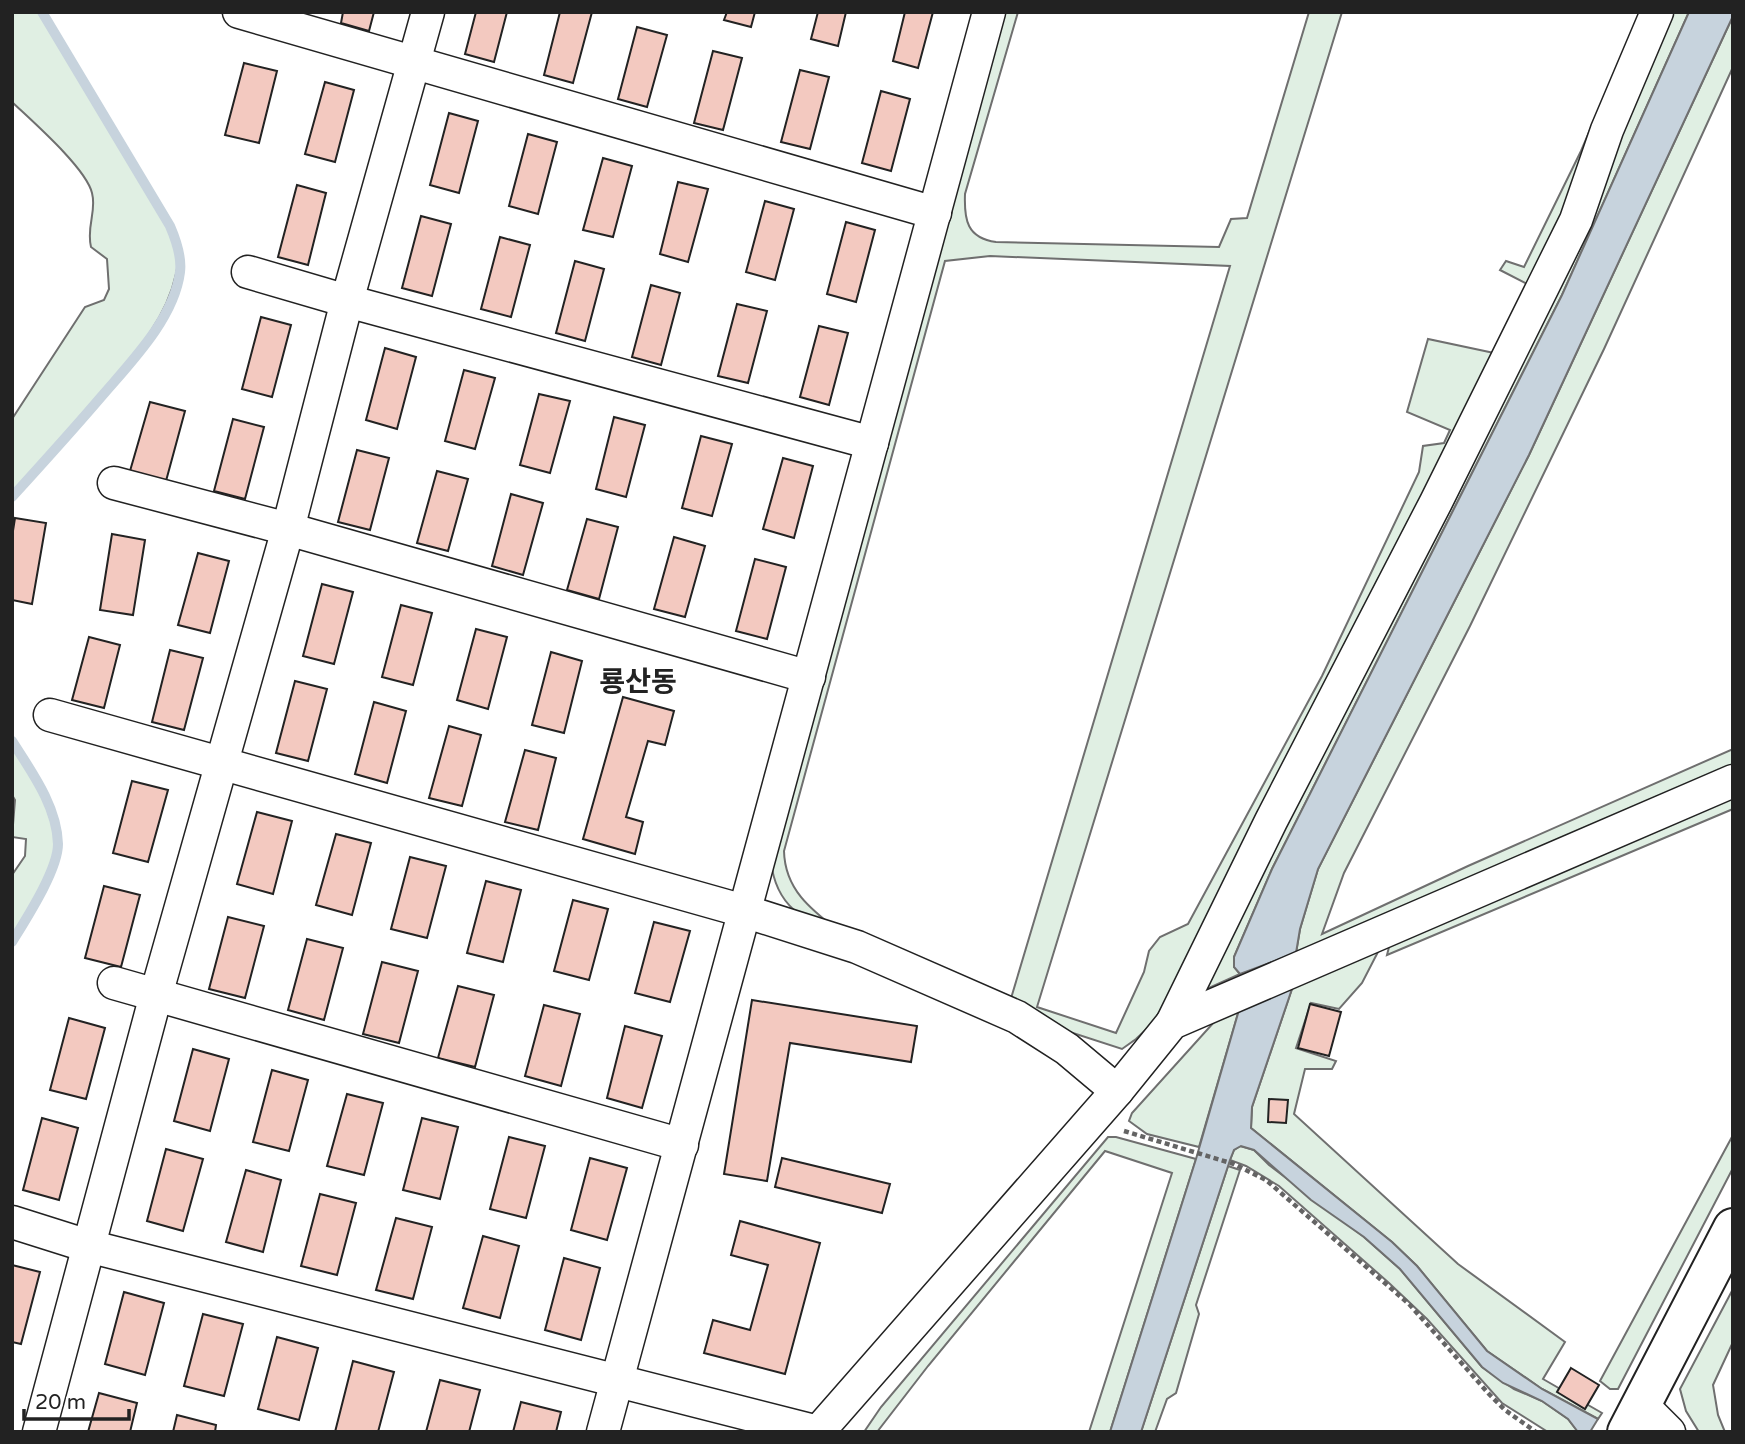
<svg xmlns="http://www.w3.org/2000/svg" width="1745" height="1444" font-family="'Varela Round','Noto Sans KR',sans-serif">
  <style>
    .green { fill: #e0efe3; stroke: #6f6f6f; stroke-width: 2 }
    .water { fill: #c7d3dd; stroke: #6f6f6f; stroke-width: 2 }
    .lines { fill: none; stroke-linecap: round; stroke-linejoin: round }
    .stream { stroke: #c7d3dd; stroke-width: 10 }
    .building { fill: #f3c9c0; stroke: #222; stroke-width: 2 }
    .street-casing { stroke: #222; stroke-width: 35 }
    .secondary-casing { stroke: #222; stroke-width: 42 }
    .path { stroke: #646464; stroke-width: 4.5; stroke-dasharray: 5 3.5; stroke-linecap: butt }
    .street { stroke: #fff; stroke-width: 32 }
    .secondary { stroke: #fff; stroke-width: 38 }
    .labels { text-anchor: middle; stroke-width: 5; stroke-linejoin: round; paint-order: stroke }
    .quarter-label { font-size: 28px; font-weight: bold; fill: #222; stroke: #fff }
  </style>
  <rect width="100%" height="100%" fill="#fff"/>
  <g class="green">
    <path d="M 12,12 L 39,12 L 168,227 C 174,242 180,259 176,274 C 166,321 132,357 102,392 C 73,427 43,460 12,493 L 12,419 L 85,307 L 104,300 L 109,289 L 107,259 L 91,247 C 86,226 97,212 92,193 C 86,168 32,121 12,102 Z"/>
    <path d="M 1002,12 L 1018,12 L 965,194 C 964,220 967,238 996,242 L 1219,247 L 1231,219 L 1247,218 L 1309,12 L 1342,12 L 1037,1007 L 1116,1033 L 1144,972 L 1149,951 L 1160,937 L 1188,924 L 1322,676 L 1419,472 L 1423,446 L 1444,443 L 1450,430 L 1407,412 L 1428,339 L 1494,353 L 1214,929 L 1154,1022 L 1136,1039 L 1122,1049 L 1036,1021 L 1009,1005 L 1230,266 L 990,256 L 945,261 L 784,851 C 785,895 819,915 850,940 C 809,922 776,911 771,861 Z"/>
    <polygon points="1664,12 1689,12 1562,295 1272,869 1234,957 1234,967 1240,974 1189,997"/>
    <polygon points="1733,16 1733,67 1604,349 1470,626 1344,873 1322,934 1468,866 1733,749 1733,765 1296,953 1300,929 1318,869 1529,455"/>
    <polygon points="1629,39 1535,288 1500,270 1506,261 1524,267 1581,151"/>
    <path d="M 12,746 C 30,775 55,808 55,844 C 55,868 25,916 12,937 L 12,875 L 25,856 L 26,839 L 12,837 L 15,800 L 12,795 Z"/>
    <polygon points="1733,797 1733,809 1387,955 1390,943"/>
    <polygon points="1380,948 1362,983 1339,1009 1311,1003 1296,1048 1336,1061 1332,1069 1305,1069 1294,1114 1458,1264 1565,1342 1543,1379 1602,1413 1598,1419 1542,1389 1487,1351 1417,1266 1392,1242 1251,1128 1252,1107 1294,983"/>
    <polygon points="1241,1003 1199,1147 1147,1134 1129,1121 1132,1113 1215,1021"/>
    <polygon points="1733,1135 1733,1168 1618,1389 1610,1389 1600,1381"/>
    <polygon points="1108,1137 1116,1137 1196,1159 1110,1432 1089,1432 1172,1173 1105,1151 928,1366 877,1432 864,1432 881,1407"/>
    <polygon points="1240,1146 1254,1150 1269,1165 1364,1237 1400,1269 1482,1367 1514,1389 1542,1401 1568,1419 1578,1432 1548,1432 1502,1403 1427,1319 1389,1283 1279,1186 1246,1166 1230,1160 1234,1150"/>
    <polygon points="1228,1166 1240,1170 1196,1305 1199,1314 1176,1393 1167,1399 1155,1432 1141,1432"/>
    <polygon points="1733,1289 1733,1342 1713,1385 1718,1415 1725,1432 1699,1432 1686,1411 1680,1389"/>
  </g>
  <g class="water">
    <polygon points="1689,12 1733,12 1733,16 1529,455 1318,869 1300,929 1296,953 1240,974 1234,967 1234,957 1272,869 1562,295"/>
    <polygon points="1294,983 1252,1107 1251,1128 1392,1242 1417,1266 1487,1351 1542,1389 1598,1419 1590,1432 1578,1432 1568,1419 1542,1401 1503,1383 1482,1367 1400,1269 1364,1237 1311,1200 1254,1150 1241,1146 1234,1150 1230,1160 1141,1432 1110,1432 1196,1159 1241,1003"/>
  </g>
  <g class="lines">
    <g class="stream">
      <path d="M 12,497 C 42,464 72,431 101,397 C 130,363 174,319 180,272 C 182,257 176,240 170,226 L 42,12"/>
      <path d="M 12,741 C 31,771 57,806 58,844 C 58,870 26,919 12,942"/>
    </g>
  </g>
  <g class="building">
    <polygon points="343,12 374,12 369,31 341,23"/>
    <polygon points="476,12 507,12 494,62 465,54"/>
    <polygon points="560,12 592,12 573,83 544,75"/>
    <polygon points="727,12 755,12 751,27 724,20"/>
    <polygon points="818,12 846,12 838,46 811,39"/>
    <polygon points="905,12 933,12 918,68 893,61"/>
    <polygon points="637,27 667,35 647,107 618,99"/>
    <polygon points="713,51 742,58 723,130 694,123"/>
    <polygon points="244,63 277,71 259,143 225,135"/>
    <polygon points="800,70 829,77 810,149 781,142"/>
    <polygon points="325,82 354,90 335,162 305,154"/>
    <polygon points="881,91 910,99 891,171 862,163"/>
    <polygon points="449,113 478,121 459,193 430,185"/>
    <polygon points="528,134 557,142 538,214 509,206"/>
    <polygon points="603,158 632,166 613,237 583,230"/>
    <polygon points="678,182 708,189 688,262 660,254"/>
    <polygon points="297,185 326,193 308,265 278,257"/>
    <polygon points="765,201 794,209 775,280 746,272"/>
    <polygon points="421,216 451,224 432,296 402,288"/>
    <polygon points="846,222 875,230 856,302 827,294"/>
    <polygon points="500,237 530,245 511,317 481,309"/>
    <polygon points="575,261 604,269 585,341 556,333"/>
    <polygon points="651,285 680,293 661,365 632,357"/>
    <polygon points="737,304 767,311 748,383 718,376"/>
    <polygon points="261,317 291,325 272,397 242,389"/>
    <polygon points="819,326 848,333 829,405 800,397"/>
    <polygon points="385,348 416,357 397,429 366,420"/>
    <polygon points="464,370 495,378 475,449 445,441"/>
    <polygon points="539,394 570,401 550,473 520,465"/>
    <polygon points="150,402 185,411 166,481 130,471"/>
    <polygon points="614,417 645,425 626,497 596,489"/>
    <polygon points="233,419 264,427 245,499 214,491"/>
    <polygon points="701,436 732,444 712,516 682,508"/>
    <polygon points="357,450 389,458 370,530 338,522"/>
    <polygon points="783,458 813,466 794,538 763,529"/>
    <polygon points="437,471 468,479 448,551 417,543"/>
    <polygon points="511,494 543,503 523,575 492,566"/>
    <polygon points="15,518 46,523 32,604 12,600 12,537"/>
    <polygon points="587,519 618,527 599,599 567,590"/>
    <polygon points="112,534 145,540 133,615 100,610"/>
    <polygon points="674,537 705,546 685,617 654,609"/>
    <polygon points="198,553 229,561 210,633 178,625"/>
    <polygon points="755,559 786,567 767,639 736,631"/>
    <polygon points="322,584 353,592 334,664 303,656"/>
    <polygon points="401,605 432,613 413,685 382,677"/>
    <polygon points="476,629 507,637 488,709 457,700"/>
    <polygon points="89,637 120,645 104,708 72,700"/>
    <polygon points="170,650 203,658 184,730 152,722"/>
    <polygon points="551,652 582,661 564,733 532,725"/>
    <polygon points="295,681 327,689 308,761 276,753"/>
    <polygon points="623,697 674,711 665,745 648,741 626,817 643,822 635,854 583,839"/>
    <polygon points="374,702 406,711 387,783 355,774"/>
    <polygon points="449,726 481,735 462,806 429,798"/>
    <polygon points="525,750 556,758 538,830 505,822"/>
    <polygon points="132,781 168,790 148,862 113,853"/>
    <polygon points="257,812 292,821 273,894 237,884"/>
    <polygon points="336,834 371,843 352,915 316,905"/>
    <polygon points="410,857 446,866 427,938 391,929"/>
    <polygon points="486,881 521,890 503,962 467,953"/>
    <polygon points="104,886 140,895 121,967 85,958"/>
    <polygon points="573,900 608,909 589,980 554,971"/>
    <polygon points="228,917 264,926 245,998 209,989"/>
    <polygon points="654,922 690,931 670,1002 635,993"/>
    <polygon points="307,939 343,948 324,1020 288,1010"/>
    <polygon points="382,962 418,971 399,1043 363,1034"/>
    <polygon points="458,986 494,995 475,1067 438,1058"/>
    <polygon points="752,1000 917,1026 911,1062 790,1043 767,1181 724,1174"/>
    <polygon points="1310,1004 1341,1012 1329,1056 1298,1048"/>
    <polygon points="544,1005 580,1014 561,1086 525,1076"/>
    <polygon points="69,1018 105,1028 86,1099 50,1090"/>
    <polygon points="625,1026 662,1036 642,1108 607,1098"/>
    <polygon points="193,1049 229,1059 210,1131 174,1121"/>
    <polygon points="272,1070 308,1080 289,1151 253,1142"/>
    <polygon points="347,1094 383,1103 364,1175 327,1166"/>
    <polygon points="1269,1099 1288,1100 1286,1123 1268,1122"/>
    <polygon points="42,1118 78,1128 59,1200 23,1190"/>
    <polygon points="422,1118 458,1127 440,1199 403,1190"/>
    <polygon points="509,1137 545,1146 526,1218 490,1209"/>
    <polygon points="166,1149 203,1159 183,1231 147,1221"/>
    <polygon points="590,1158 627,1168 607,1240 571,1230"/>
    <polygon points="782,1158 890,1184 882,1213 775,1187"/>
    <polygon points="246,1170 281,1180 263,1252 226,1242"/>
    <polygon points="320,1194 356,1203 337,1275 301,1266"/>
    <polygon points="396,1218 432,1227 413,1299 376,1290"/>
    <polygon points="740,1221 820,1243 785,1374 704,1353 713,1320 750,1330 768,1265 731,1255"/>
    <polygon points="483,1236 519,1246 500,1318 463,1308"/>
    <polygon points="564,1258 600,1268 581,1340 545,1330"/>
    <polygon points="12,1265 40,1272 21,1344 12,1342"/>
    <polygon points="124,1292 164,1303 145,1375 105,1364"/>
    <polygon points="203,1314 243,1324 224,1396 184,1386"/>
    <polygon points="277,1337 318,1348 299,1420 258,1409"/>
    <polygon points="353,1361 394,1372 378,1432 335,1432"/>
    <polygon points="1571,1368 1599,1385 1585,1409 1557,1392"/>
    <polygon points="440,1380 480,1390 469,1432 426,1432"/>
    <polygon points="99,1393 137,1403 130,1432 88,1432"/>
    <polygon points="521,1402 561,1412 556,1432 513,1432"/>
    <polygon points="177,1415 216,1425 215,1432 173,1432"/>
  </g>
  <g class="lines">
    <g class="street-casing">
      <g id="street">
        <polyline points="239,12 935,213"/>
        <polyline points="248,272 347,301 872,443"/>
        <polyline points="114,483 288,529 809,677"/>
        <polyline points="50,715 744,911 857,947 1017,1017 1067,1049 1117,1091"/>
        <polyline points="114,983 682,1145"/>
        <polyline points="1172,1023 1271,821 1436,502 1576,220 1607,130 1657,12"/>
        <polyline points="12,1222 88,1246 818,1432"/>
        <polyline points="1641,1404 1669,1432"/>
        <polyline points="39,1432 156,995 288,529 347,301 428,12"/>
        <polyline points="603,1432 989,12"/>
        <polyline points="818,1432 1117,1091 1172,1023 1733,781"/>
      </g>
    </g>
    <g class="secondary-casing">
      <polyline id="secondary" points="1627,1432 1733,1228"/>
    </g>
    <polyline class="path" points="1124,1131 1234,1164 1266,1180 1409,1304 1489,1394 1505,1410 1536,1432"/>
    <use href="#street" class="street"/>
    <use href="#secondary" class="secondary"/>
  </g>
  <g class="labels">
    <g class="quarter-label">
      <text x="638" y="691">룡산동</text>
    </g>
  </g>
  <rect width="1745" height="1444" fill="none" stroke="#222222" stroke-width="28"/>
  <path d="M24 1409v10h105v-10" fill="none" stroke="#222222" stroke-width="3.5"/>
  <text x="35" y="1409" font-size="21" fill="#222222" stroke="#ffffff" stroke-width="5" paint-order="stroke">20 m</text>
</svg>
